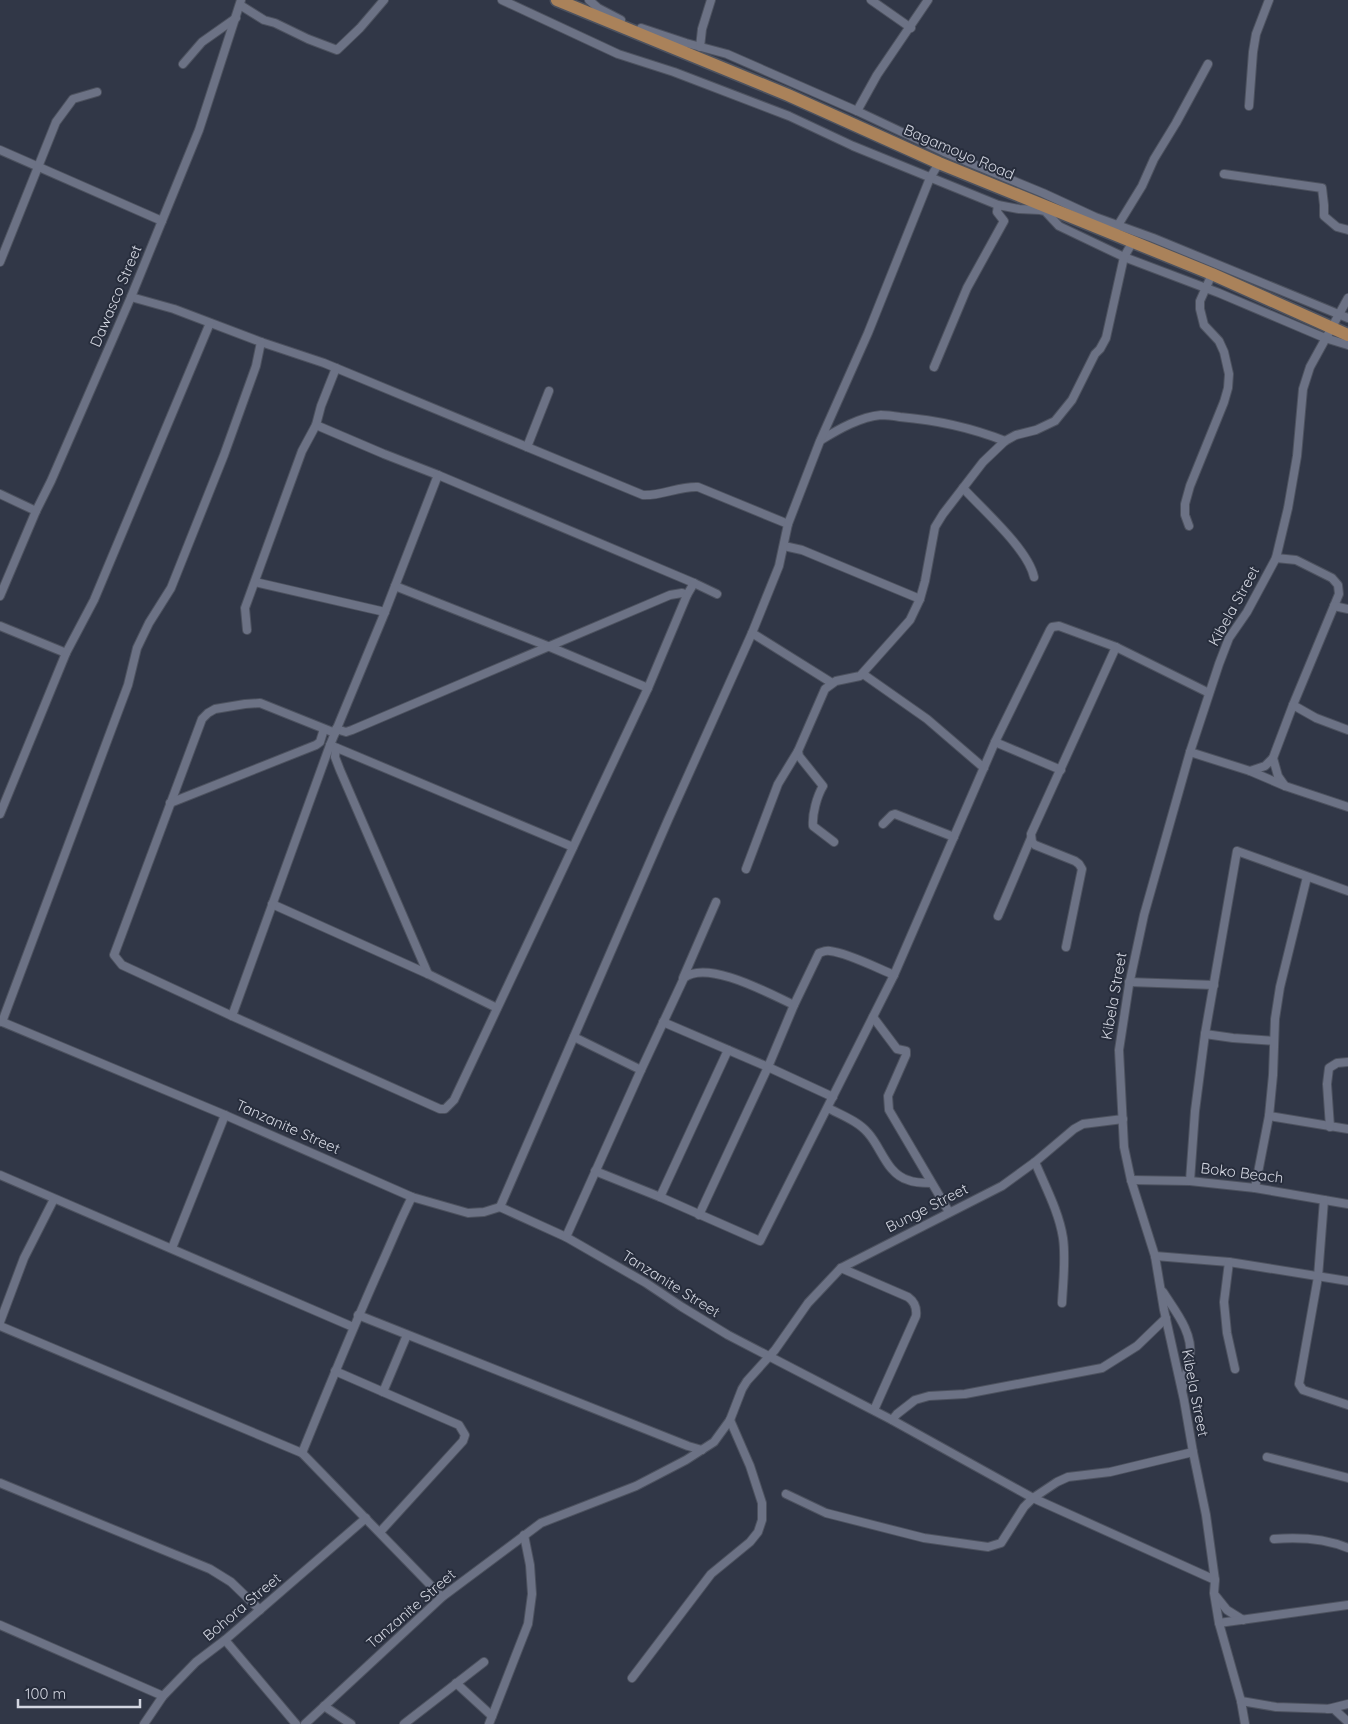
<svg xmlns="http://www.w3.org/2000/svg" width="1348" height="1724" font-family="Quicksand,sans-serif">
  <style>
    .lines { fill: none; stroke-linecap: round; stroke-linejoin: round }
    .minor-casing { stroke: #4d525f; stroke-width: 10 }
    .trunk-casing { stroke: #4d525f; stroke-width: 15 }
    .minor { stroke: #6c7285; stroke-width: 8 }
    .trunk { stroke: #aa825a; stroke-width: 12 }
    .labels { text-anchor: middle; stroke-width: 4; stroke-linejoin: round; paint-order: stroke }
    .street-label { font-size: 15px; fill: #d3d6e1; stroke: #272d3c }
  </style>
  <rect width="100%" height="100%" fill="#313747"/>
  <g class="lines">
    <g class="minor-casing">
      <g id="minor">
        <polyline points="502,0 618,54 674,72 789,116 853,146 998,205 1019,209 1040,210 1045,211 1059,226 1124,257 1219,293 1325,338 1348,345"/>
        <polyline points="589,0 598,8 621,20"/>
        <polyline points="871,0 911,28"/>
        <polyline points="240,5 264,20 275,23 308,39 337,50 360,28 384,0"/>
        <polyline points="641,28 686,43 727,54 857,111 944,152 1043,193 1095,217 1153,238 1348,318"/>
        <polyline points="700,47 702,29 711,0"/>
        <polyline points="183,64 202,42 236,18"/>
        <polyline points="1249,106 1253,52 1256,34 1269,0"/>
        <polyline points="857,111 877,75 928,0"/>
        <polyline points="0,150 162,221"/>
        <polyline points="1224,174 1322,188 1324,205 1324,216 1337,227 1348,230"/>
        <polyline points="1115,230 1142,186 1154,159 1176,123 1208,64"/>
        <polyline points="0,262 56,122 73,99 97,92"/>
        <path d="M 131,297 L 174,309 L 261,342 L 324,363 L 643,495 C 662,496 679,486 698,487 L 788,524"/>
        <polyline points="934,367 967,288 1004,221 997,212 998,205"/>
        <polyline points="316,425 384,454 438,475 694,583 717,594"/>
        <path d="M 821,440 C 839,429 860,417 881,415 C 887,415 894,416 900,417 C 936,420 972,428 1005,441"/>
        <polyline points="527,447 549,391"/>
        <path d="M 963,488 C 983,510 1028,549 1034,577"/>
        <polyline points="0,494 36,511"/>
        <polyline points="1189,526 1185,515 1185,504 1190,486 1224,402 1228,388 1229,374 1224,352 1219,341 1204,325 1200,309 1200,301 1212,274"/>
        <polyline points="784,546 802,550 920,599"/>
        <polyline points="1276,558 1296,560 1332,578 1338,585 1339,594 1293,705 1273,758 1278,776 1285,786"/>
        <polyline points="255,582 385,612"/>
        <polyline points="395,586 550,647 648,688"/>
        <polyline points="0,596 36,511 51,481 131,297 199,130 241,0"/>
        <polyline points="1334,606 1348,609"/>
        <polyline points="0,626 66,653"/>
        <polyline points="247,630 245,608 302,451 316,425 321,406 336,368"/>
        <polyline points="752,633 832,683"/>
        <polyline points="863,674 927,719 984,768"/>
        <polyline points="1293,705 1316,718 1348,730"/>
        <polyline points="336,729 346,732 352,730 670,595 682,593 687,595"/>
        <polyline points="335,733 260,703 245,704 215,709 208,713 202,719 114,955 122,965 232,1016 440,1109 445,1109 454,1100 648,688 687,595 694,583"/>
        <polyline points="995,742 1061,770"/>
        <polyline points="330,745 573,847"/>
        <polyline points="336,748 335,757 340,770 428,974"/>
        <polyline points="1190,752 1250,771 1285,786 1348,807"/>
        <polyline points="1250,771 1265,766 1273,758"/>
        <polyline points="170,803 316,745 320,742 324,729"/>
        <polyline points="0,814 66,653 94,600 210,323"/>
        <polyline points="883,824 892,815 895,814 954,837"/>
        <path d="M 834,842 L 813,826 C 812,814 817,796 823,786 L 799,756 L 798,751 L 825,689 L 836,681 L 860,676 L 910,620 L 920,599 L 925,581 L 935,527 L 943,514 L 983,462 L 1005,441 L 1016,435 L 1036,430 L 1055,421 L 1072,400 L 1095,354 L 1100,349 L 1106,338 L 1124,257 L 1132,243"/>
        <polyline points="746,869 778,784 798,751"/>
        <polyline points="272,904 428,974 497,1008"/>
        <polyline points="998,916 1031,838"/>
        <polyline points="1066,947 1082,869 1079,864 1075,861 1035,845 1032,842 1031,834 1116,647"/>
        <polyline points="683,978 716,902"/>
        <polyline points="1129,982 1214,985"/>
        <polyline points="232,1016 330,745 385,612 438,475"/>
        <polyline points="873,1017 897,1049 906,1051 906,1055 888,1096 889,1110 949,1212"/>
        <polyline points="0,1021 225,1115 412,1197 468,1213 484,1212 500,1207 566,1237 646,1283 682,1307 728,1335 892,1420 1033,1498 1215,1580"/>
        <polyline points="2,1022 128,685 137,648 149,623 171,588 224,455 256,366 261,342"/>
        <polyline points="663,1022 768,1067 833,1097"/>
        <polyline points="1205,1034 1233,1038 1274,1041"/>
        <polyline points="574,1037 641,1070"/>
        <path d="M 828,1108 C 841,1115 858,1121 868,1133 C 881,1147 887,1174 908,1180 C 915,1183 924,1183 931,1183"/>
        <polyline points="1269,1116 1348,1129"/>
        <polyline points="1330,1127 1327,1084 1329,1068 1337,1063 1348,1062"/>
        <path d="M 1035,1162 C 1045,1186 1059,1212 1063,1238 C 1066,1259 1063,1282 1062,1303"/>
        <polyline points="595,1171 660,1197 760,1241 894,975 995,742 1050,630 1052,627 1059,626 1116,647 1209,693"/>
        <polyline points="0,1175 353,1327"/>
        <polyline points="1131,1180 1190,1181 1255,1188 1348,1204"/>
        <polyline points="1190,1181 1195,1111 1205,1034 1237,851 1348,891"/>
        <polyline points="1255,1188 1269,1116 1273,1075 1275,1019 1280,987 1307,877"/>
        <polyline points="660,1197 728,1050"/>
        <polyline points="1324,1200 1318,1277 1299,1384 1303,1390 1348,1405"/>
        <polyline points="500,1207 668,820 752,633 779,566 788,524 820,441 868,333 930,178 939,163"/>
        <path d="M 699,1215 L 768,1067 L 794,1005 L 819,953 C 822,952 826,950 830,951 C 848,953 877,968 894,975"/>
        <path d="M 566,1237 L 641,1070 L 684,978 C 707,959 770,994 794,1005"/>
        <polyline points="172,1248 225,1115"/>
        <polyline points="1155,1256 1229,1262 1348,1281"/>
        <polyline points="1229,1262 1224,1302 1227,1333 1235,1369"/>
        <path d="M 841,1268 L 908,1297 C 915,1302 917,1308 916,1316 L 874,1410"/>
        <path d="M 1163,1292 C 1175,1311 1193,1332 1190,1356 C 1188,1367 1185,1377 1183,1387"/>
        <polyline points="358,1315 688,1446 702,1450"/>
        <polyline points="0,1322 24,1258 54,1199"/>
        <polyline points="0,1326 302,1453 442,1597"/>
        <polyline points="335,1371 459,1425 465,1435 463,1441 380,1532"/>
        <polyline points="383,1392 407,1335"/>
        <polyline points="892,1420 897,1414 915,1400 929,1396 965,1394 1102,1368 1137,1346 1166,1318"/>
        <path d="M 302,1453 C 328,1389 354,1325 382,1263 C 392,1241 401,1218 412,1197"/>
        <polyline points="1267,1457 1348,1478"/>
        <polyline points="0,1483 210,1569 231,1582 260,1610"/>
        <polyline points="786,1494 826,1513 924,1538 988,1547 1001,1543 1024,1507 1033,1498 1057,1482 1068,1477 1110,1472 1193,1452"/>
        <path d="M 1274,1539 C 1299,1537 1324,1538 1348,1548"/>
        <polyline points="1215,1595 1227,1610 1243,1620"/>
        <polyline points="1219,1623 1348,1605"/>
        <polyline points="0,1625 163,1696"/>
        <polyline points="225,1640 296,1724"/>
        <polyline points="632,1678 711,1574 750,1542 758,1532 762,1520 762,1503 750,1466 730,1420"/>
        <polyline points="456,1683 492,1716"/>
        <polyline points="1241,1701 1276,1707 1334,1709 1348,1722"/>
        <polyline points="324,1706 351,1724"/>
        <polyline points="1328,1709 1348,1704"/>
        <polyline points="144,1724 163,1696 196,1662 225,1640 366,1518"/>
        <polyline points="305,1724 442,1597 541,1523 636,1486 686,1460 714,1442 730,1420 742,1389 747,1381 775,1350 808,1303 841,1268 1002,1186 1035,1162 1074,1129 1083,1124 1123,1119"/>
        <polyline points="404,1724 484,1662"/>
        <polyline points="489,1724 528,1624 532,1594 530,1565 524,1535"/>
        <polyline points="1245,1724 1241,1701 1219,1623 1214,1593 1215,1580 1206,1515 1193,1452 1184,1400 1164,1310 1155,1256 1131,1180 1124,1147 1119,1050 1129,985 1144,915 1190,752 1219,664 1229,638 1247,612 1276,558 1288,508 1297,456 1303,389 1310,367 1348,298"/>
      </g>
    </g>
    <g class="trunk-casing">
      <polyline id="trunk" points="557,0 788,95 939,163 1212,274 1348,335"/>
    </g>
    <use href="#minor" class="minor"/>
    <use href="#trunk" class="trunk"/>
  </g>
  <g class="labels">
    <g class="street-label">
      <text transform="translate(959 152) rotate(23)" y="5">Bagamoyo Road</text>
      <text transform="translate(116 296) rotate(-67)" y="5">Dawasco Street</text>
      <text transform="translate(1234 606) rotate(-61)" y="5">Kibela Street</text>
      <text transform="translate(1114 996) rotate(-80)" y="5">Kibela Street</text>
      <text transform="translate(288 1127) rotate(24)" y="5">Tanzanite Street</text>
      <text transform="translate(1242 1173) rotate(7)" y="5">Boko Beach</text>
      <text transform="translate(927 1208) rotate(-27)" y="5">Bunge Street</text>
      <text transform="translate(671 1284) rotate(32)" y="5">Tanzanite Street</text>
      <text transform="translate(1195 1393) rotate(79)" y="5">Kibela Street</text>
      <text transform="translate(242 1607) rotate(-40)" y="5">Bohora Street</text>
      <text transform="translate(411 1609) rotate(-41)" y="5">Tanzanite Street</text>
    </g>
  </g>
  <path d="M18 1699v8h122v-8" fill="none" stroke="#d3d6e1" stroke-width="2.5"/>
  <text x="25" y="1699" font-size="15" fill="#d3d6e1" stroke="#272d3c" stroke-width="4" paint-order="stroke">100 m</text>
</svg>
